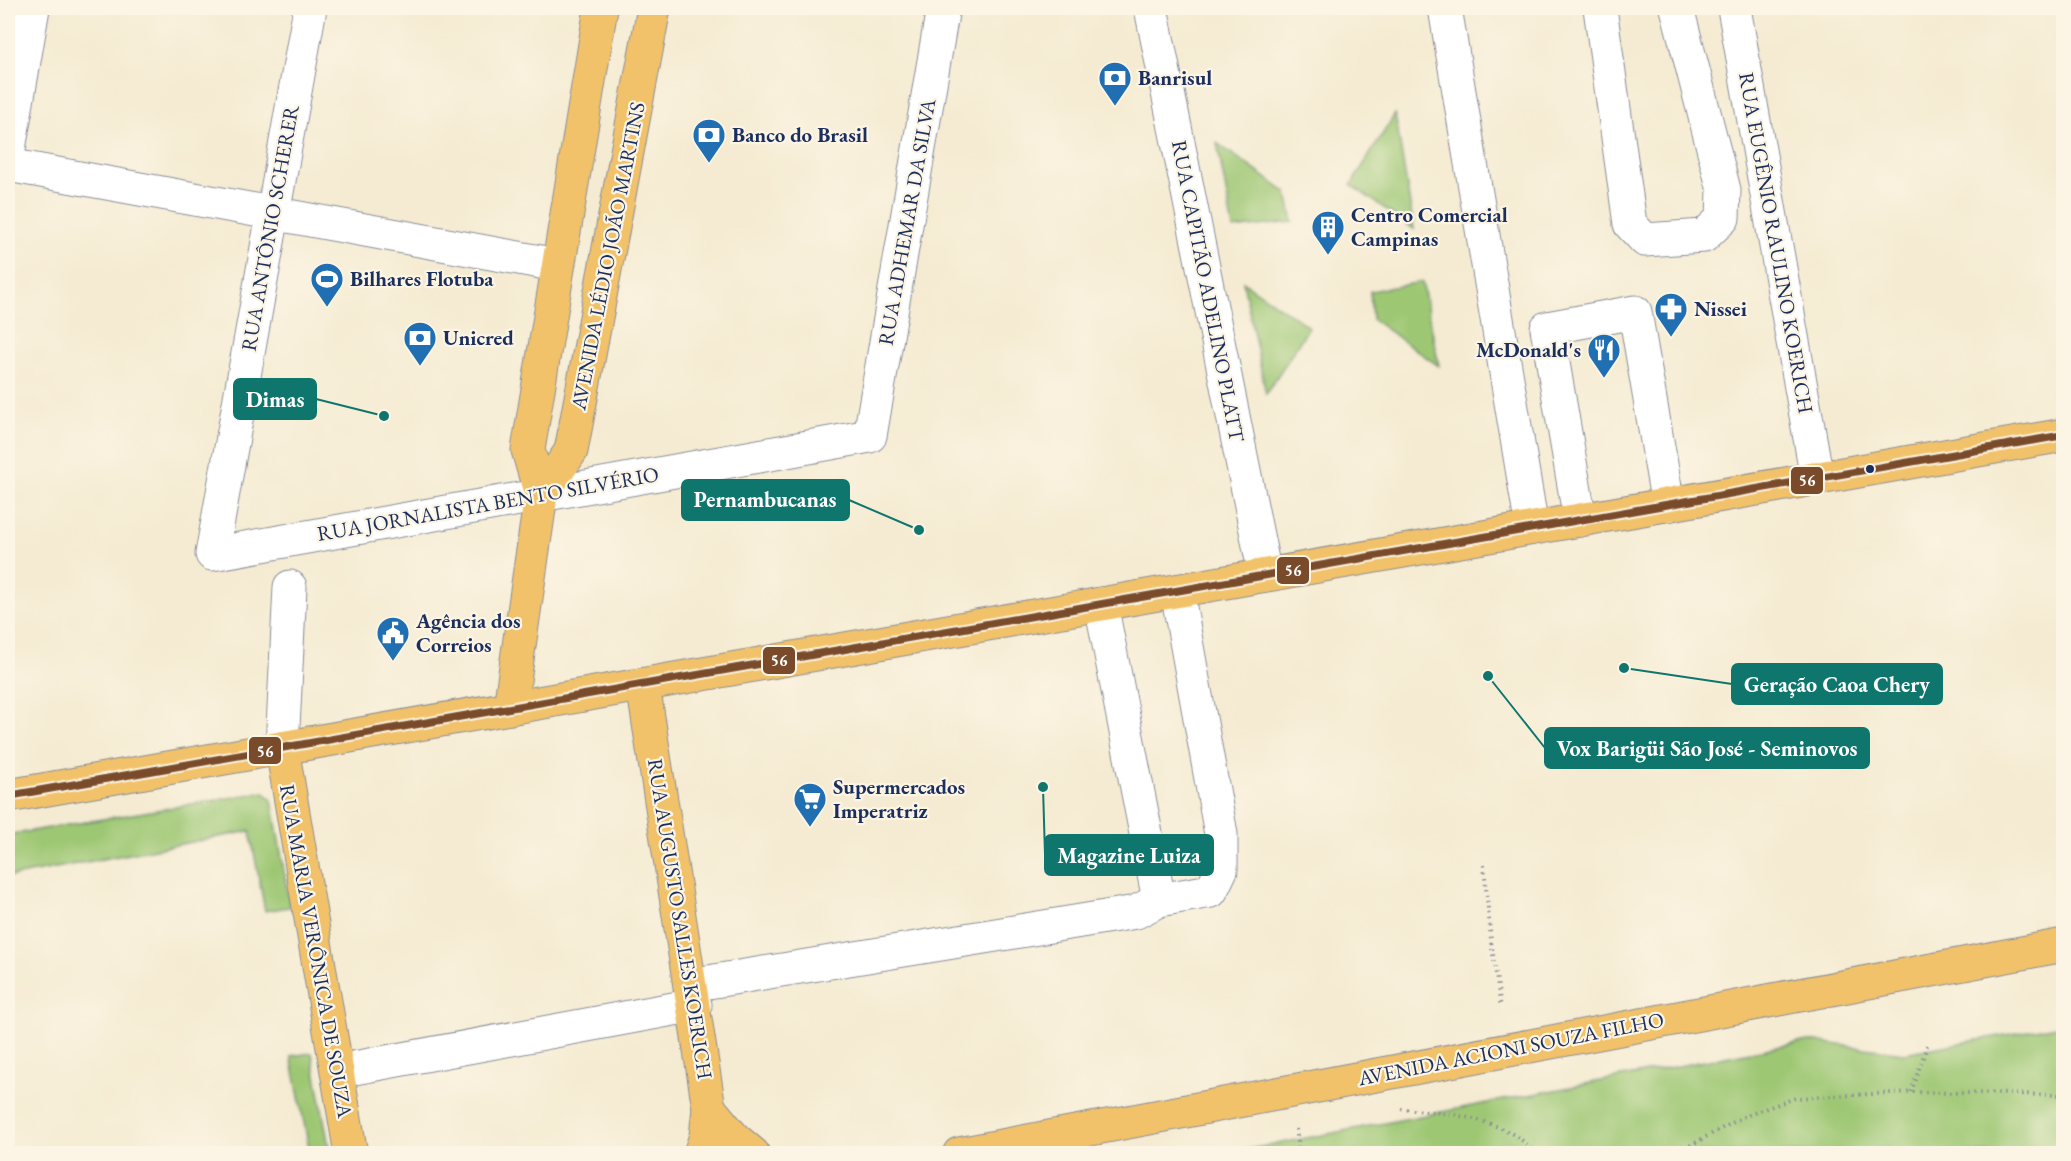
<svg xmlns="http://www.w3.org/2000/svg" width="2071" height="1161" font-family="'EB Garamond',serif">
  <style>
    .green { fill: #9ec773; stroke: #5c7b68; stroke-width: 1.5 }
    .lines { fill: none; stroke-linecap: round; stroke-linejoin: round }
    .minor-casing { stroke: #888d98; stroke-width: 35 }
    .major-casing { stroke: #888d98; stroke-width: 35 }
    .path { stroke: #888d98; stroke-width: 4; stroke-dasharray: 1.5 4.5; stroke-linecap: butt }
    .minor { stroke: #fff; stroke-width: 33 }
    .major { stroke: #f2c26a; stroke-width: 33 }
    .bus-1-casing { stroke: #fcf5e5; stroke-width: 12 }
    .bus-1 { stroke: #7a4b2a; stroke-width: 8 }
    .bus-dot { fill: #1b2f5e; stroke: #fcf5e5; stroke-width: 2 }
    .labels { text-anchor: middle; stroke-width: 4.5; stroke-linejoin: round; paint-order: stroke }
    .poi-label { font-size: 21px; font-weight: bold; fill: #1b2f5e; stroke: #fcf5e5; text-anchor: start }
    .street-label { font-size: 21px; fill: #1b2f5e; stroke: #fcf5e5 }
    .leader { fill: none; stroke: #0f766e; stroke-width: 2 }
    .callout-dot { fill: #0f766e; stroke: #fcf5e5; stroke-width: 2 }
    .callout { fill: #0f766e; stroke: #0f766e; stroke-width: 2 }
    .callout-label { font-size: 22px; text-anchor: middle; font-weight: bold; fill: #fff }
    .line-badge { stroke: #fcf5e5; stroke-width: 2 }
    .badge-label { font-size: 16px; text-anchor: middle; font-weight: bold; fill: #fff }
  </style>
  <rect width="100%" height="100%" fill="#fcf5e5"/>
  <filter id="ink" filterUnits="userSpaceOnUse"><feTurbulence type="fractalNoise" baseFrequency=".0167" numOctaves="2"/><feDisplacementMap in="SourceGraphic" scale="12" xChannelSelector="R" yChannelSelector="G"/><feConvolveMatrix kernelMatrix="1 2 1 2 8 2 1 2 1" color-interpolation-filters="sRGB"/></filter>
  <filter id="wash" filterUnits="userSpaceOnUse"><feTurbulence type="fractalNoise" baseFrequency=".008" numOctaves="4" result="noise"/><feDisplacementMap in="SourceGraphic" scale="24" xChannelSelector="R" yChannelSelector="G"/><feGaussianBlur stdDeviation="1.35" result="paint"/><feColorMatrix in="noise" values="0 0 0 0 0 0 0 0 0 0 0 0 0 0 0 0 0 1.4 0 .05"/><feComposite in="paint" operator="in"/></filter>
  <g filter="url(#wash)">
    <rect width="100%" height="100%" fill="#f5ebd2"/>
    <g class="green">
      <polygon points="1395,114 1414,229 1351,185"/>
      <polygon points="1217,143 1287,193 1293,222 1233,229"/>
      <polygon points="1243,282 1309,327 1266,394"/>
      <polygon points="1422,282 1439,366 1372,319 1370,291"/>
      <polygon points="264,792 272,800 290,907 265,911 250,831 8,877 8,835"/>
      <polygon points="2063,1025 2063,1153 1230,1153 1808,1041 1904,1053"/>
      <polygon points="312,1053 330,1153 310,1153 291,1056"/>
    </g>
  </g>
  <g filter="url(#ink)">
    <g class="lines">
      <g class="minor-casing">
        <g id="minor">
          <polyline points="310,8 212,554 870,436 943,8"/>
          <polyline points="1151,8 1265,575"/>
          <polyline points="1445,8 1532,528"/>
          <polyline points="1600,8 1630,224 1645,240 1704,236 1723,218 1724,190 1677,8"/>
          <polyline points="1734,8 1817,478"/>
          <polyline points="8,155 33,8"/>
          <polyline points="8,165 557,265"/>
          <polyline points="1580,520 1547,328 1635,312 1668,505"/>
          <polyline points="1101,604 1159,900 1211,891 1221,870 1221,834 1177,591"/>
          <polyline points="282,748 290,587"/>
          <polyline points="690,985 1136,912 1159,900"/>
          <polyline points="338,1071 695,1005"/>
        </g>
      </g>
      <g class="major-casing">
        <g id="major">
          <polyline points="541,495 571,451 654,8"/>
          <polyline points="643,685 709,1108 706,1136 700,1154"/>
          <polyline points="510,708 541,495 528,450 601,8"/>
          <polyline points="282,748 351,1154"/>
          <polyline points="8,796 2064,435"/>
          <polyline points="709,1108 734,1138 753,1154"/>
          <polyline points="959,1154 2064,945"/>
        </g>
      </g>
      <g class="path">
        <polyline points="1484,865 1491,941 1501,1008"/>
        <polyline points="1911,1092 1928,1043"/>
        <path d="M 1401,1109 C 1442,1112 1510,1118 1535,1154"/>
        <polyline points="1296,1129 1300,1154"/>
        <polyline points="1674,1154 1745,1116 1795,1098 1911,1092 2064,1095"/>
      </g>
      <use href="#minor" class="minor"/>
      <use href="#major" class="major"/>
      <g class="bus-1-casing">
        <polyline id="bus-1" points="8,796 2064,435"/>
      </g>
      <use href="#bus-1" class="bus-1"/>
    </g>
  </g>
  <defs>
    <g id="bank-pin" transform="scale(1.725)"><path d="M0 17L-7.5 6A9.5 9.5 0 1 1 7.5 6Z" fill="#1f6fb2" stroke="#fcf5e5"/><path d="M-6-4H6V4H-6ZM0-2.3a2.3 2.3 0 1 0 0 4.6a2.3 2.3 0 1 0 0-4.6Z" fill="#fff"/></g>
    <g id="building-pin" transform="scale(1.725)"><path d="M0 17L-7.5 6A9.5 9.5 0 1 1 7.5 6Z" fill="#1f6fb2" stroke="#fcf5e5"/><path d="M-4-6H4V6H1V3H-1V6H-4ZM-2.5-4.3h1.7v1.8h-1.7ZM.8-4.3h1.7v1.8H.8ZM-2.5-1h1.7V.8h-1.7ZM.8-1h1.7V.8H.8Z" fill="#fff"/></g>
    <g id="stadium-pin" transform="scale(1.725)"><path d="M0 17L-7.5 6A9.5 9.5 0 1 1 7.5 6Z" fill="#1f6fb2" stroke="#fcf5e5"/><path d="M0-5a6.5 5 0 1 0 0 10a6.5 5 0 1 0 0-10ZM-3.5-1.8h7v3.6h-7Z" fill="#fff"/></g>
    <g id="pharmacy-pin" transform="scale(1.725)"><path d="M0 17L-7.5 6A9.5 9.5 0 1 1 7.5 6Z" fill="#1f6fb2" stroke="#fcf5e5"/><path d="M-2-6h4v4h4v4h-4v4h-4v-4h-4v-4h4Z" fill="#fff"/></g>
    <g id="restaurant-pin" transform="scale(1.725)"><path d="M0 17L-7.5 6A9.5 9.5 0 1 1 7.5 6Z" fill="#1f6fb2" stroke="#fcf5e5"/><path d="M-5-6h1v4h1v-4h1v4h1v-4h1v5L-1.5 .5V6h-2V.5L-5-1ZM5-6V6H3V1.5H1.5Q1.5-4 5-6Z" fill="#fff"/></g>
    <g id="civic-pin" transform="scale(1.725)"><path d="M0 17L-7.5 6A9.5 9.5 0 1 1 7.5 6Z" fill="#1f6fb2" stroke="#fcf5e5"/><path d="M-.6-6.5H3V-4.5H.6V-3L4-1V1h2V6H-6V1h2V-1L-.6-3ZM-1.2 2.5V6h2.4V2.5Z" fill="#fff"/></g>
    <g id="supermarket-pin" transform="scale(1.725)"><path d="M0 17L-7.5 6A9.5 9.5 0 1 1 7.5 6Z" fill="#1f6fb2" stroke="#fcf5e5"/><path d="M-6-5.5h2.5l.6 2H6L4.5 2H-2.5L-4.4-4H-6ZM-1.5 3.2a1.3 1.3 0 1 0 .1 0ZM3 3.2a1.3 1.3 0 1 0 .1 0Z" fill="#fff"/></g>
  </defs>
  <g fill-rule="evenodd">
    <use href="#bank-pin" x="1115" y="78"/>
    <use href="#bank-pin" x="709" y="135"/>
    <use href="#building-pin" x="1328" y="227"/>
    <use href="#stadium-pin" x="327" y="279"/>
    <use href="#pharmacy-pin" x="1671" y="309"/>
    <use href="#bank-pin" x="420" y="338"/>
    <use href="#restaurant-pin" x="1604" y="350"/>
    <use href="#civic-pin" x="393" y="633"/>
    <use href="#supermarket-pin" x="810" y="799"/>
  </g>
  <circle class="bus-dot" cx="1870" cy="469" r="5"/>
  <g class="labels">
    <g class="poi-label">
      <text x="1138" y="85">Banrisul</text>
      <text x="732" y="142">Banco do Brasil</text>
      <text x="1351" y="222">Centro Comercial<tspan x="1351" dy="24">Campinas</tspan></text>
      <text x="350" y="286">Bilhares Flotuba</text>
      <text x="1694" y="316">Nissei</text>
      <text x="443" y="345">Unicred</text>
      <text x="1581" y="357" text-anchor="end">McDonald's</text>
      <text x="416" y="628">Agência dos<tspan x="416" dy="24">Correios</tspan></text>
      <text x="833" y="794">Supermercados<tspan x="833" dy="24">Imperatriz</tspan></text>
    </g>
    <g class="street-label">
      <text transform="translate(907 222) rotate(-80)" y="7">RUA ADHEMAR DA SILVA</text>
      <text transform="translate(270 228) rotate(-80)" y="7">RUA ANTÔNIO SCHERER</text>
      <text transform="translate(1776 243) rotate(80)" y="7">RUA EUGÊNIO RAULINO KOERICH</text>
      <text transform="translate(608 256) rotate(-79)" y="7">AVENIDA LÉDIO JOÃO MARTINS</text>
      <text transform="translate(1208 291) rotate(79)" y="7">RUA CAPITÃO ADELINO PLATT</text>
      <text transform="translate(488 504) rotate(-10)" y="7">RUA JORNALISTA BENTO SILVÉRIO</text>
      <text transform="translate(680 919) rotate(81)" y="7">RUA AUGUSTO SALLES KOERICH</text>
      <text transform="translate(316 951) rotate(80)" y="7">RUA MARIA VERÔNICA DE SOUZA</text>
      <text transform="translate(1511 1049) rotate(-11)" y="7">AVENIDA ACIONI SOUZA FILHO</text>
    </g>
  </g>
  <path class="leader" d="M384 416L316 399M919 530L849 500M1624 668L1732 684M1488 676L1545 748M1043 787L1045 855"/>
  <g class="callout-dot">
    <circle cx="384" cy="416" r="6"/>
    <circle cx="919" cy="530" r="6"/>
    <circle cx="1624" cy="668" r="6"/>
    <circle cx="1488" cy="676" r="6"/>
    <circle cx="1043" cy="787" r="6"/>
  </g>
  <g class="callout">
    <rect x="234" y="379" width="82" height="40" rx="6"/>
    <rect x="682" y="480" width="167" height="40" rx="6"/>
    <rect x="1732" y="664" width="210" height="40" rx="6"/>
    <rect x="1545" y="728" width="324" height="40" rx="6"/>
    <rect x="1045" y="835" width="168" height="40" rx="6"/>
  </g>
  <g class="callout-label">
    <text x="275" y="407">Dimas</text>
    <text x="765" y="507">Pernambucanas</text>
    <text x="1837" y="692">Geração Caoa Chery</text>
    <text x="1707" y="756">Vox Barigüi São José - Seminovos</text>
    <text x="1129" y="863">Magazine Luiza</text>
  </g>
  <g class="line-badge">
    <rect x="1790" y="466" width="34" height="29" rx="6" fill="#7a4b2a"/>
    <rect x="1276" y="556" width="34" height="29" rx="6" fill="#7a4b2a"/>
    <rect x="762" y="646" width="34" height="29" rx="6" fill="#7a4b2a"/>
    <rect x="248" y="736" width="34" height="29" rx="6" fill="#7a4b2a"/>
  </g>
  <g class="badge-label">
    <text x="1807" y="486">56</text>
    <text x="1293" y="576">56</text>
    <text x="779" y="666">56</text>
    <text x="265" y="757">56</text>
  </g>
  <rect width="2071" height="1161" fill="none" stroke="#fcf5e5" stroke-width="30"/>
</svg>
